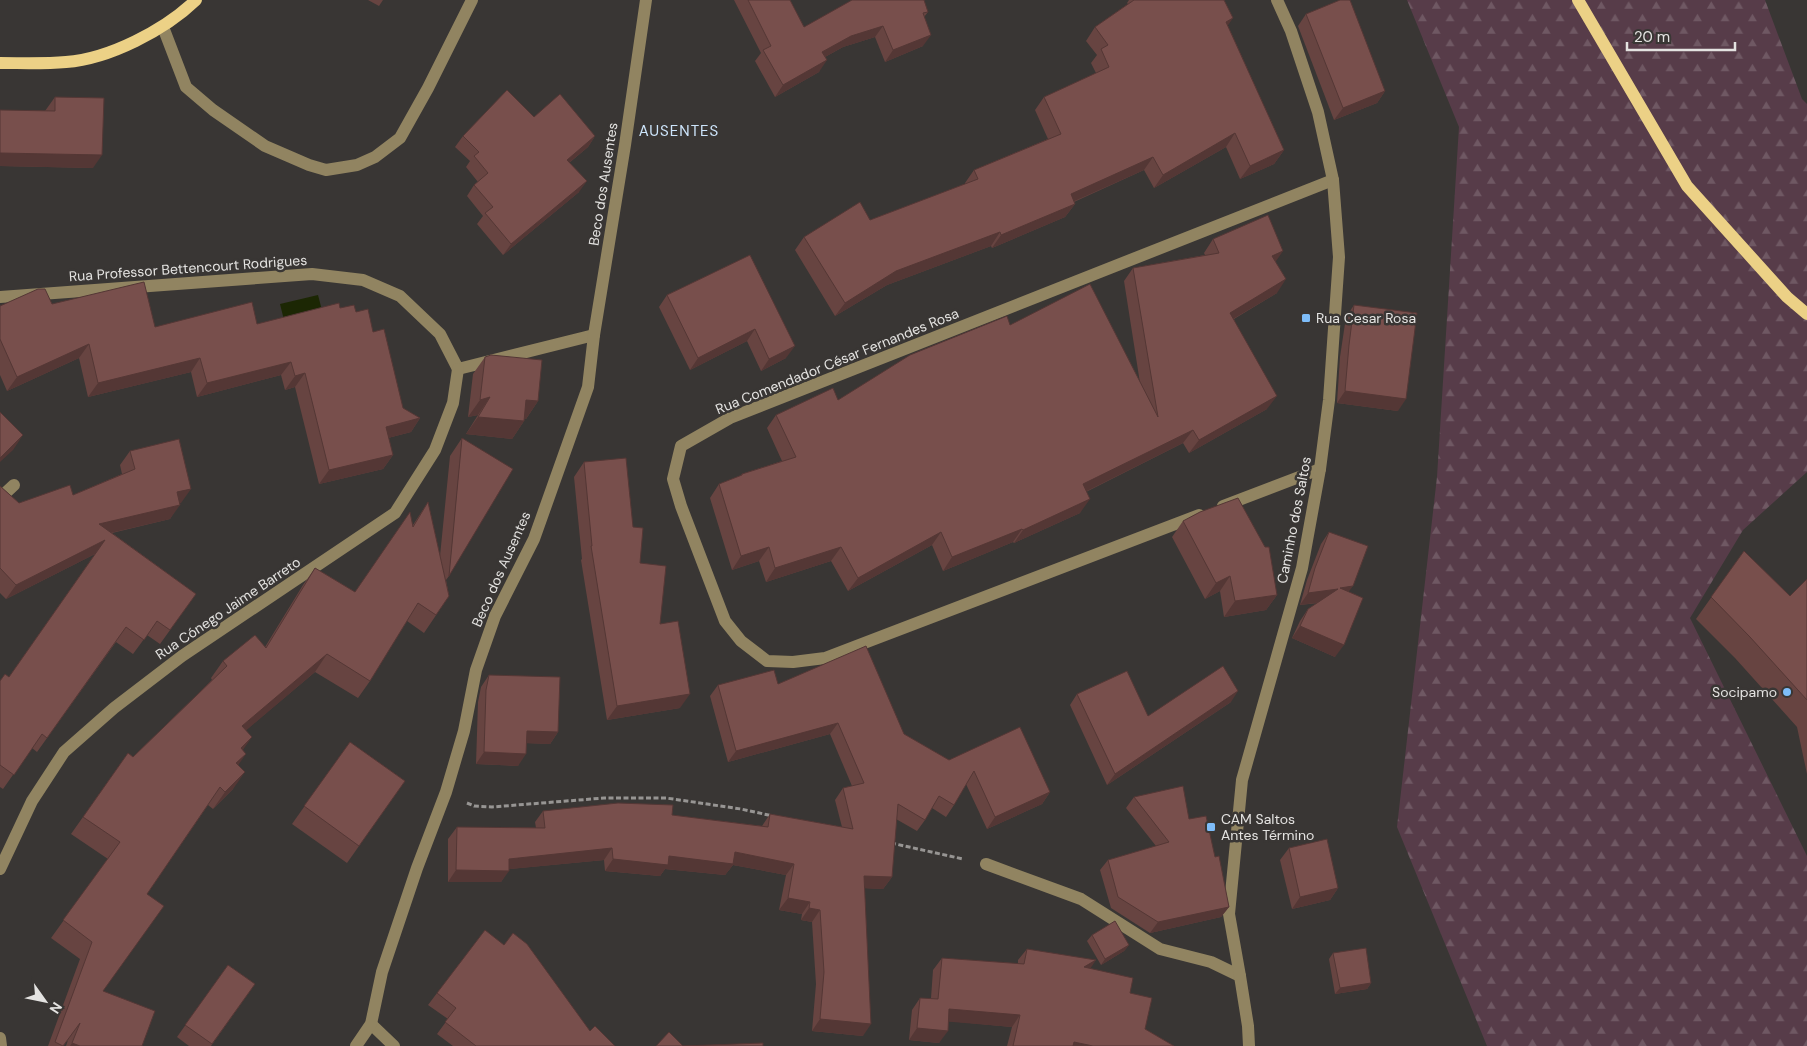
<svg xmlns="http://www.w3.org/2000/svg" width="1807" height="1046" font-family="'DM Sans',sans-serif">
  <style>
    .forest { fill: url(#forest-firs) }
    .water { fill: #1c2704 }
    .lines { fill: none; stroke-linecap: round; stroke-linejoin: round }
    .path { stroke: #979593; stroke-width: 3; stroke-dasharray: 5 2.5; stroke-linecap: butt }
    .minor { stroke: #918461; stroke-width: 12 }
    .major { stroke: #ecd186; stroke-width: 12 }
    .wall { fill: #674441 }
    .shaded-wall { fill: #543735 }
    .building { fill: #784f4c; stroke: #543735 }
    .poi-dot { fill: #7ebdf9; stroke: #393634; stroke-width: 2 }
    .labels { text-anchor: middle; stroke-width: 5; stroke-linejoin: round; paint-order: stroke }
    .street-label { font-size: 14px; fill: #e4e3e1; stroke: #393634 }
    .poi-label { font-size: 14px; fill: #e4e3e1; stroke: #393634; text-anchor: start }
    .neighbourhood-label { font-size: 15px; letter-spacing: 1px; fill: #cde5fb; stroke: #393634 }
  </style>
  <defs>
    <pattern id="forest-firs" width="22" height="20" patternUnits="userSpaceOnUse" patternTransform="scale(1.25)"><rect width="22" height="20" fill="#573c49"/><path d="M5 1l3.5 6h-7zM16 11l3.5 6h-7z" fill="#6f5863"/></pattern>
  </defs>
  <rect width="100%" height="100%" fill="#393634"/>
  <polygon class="forest" points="1407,0 1765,0 1802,99 1807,104 1807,472 1743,530 1690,618 1807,856 1807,1046 1487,1046 1397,827 1437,477 1459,127"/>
  <polygon class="water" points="318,295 324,318 286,328 280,304"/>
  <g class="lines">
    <g class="path">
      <polyline points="467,803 474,806 492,807 604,798 666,798 741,809 773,816"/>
      <polyline points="891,843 963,859"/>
    </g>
    <g class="minor">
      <polyline points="163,27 186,87 213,110 265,146 309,165 326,170 357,165 375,157 400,138 428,88 472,0"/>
      <polyline points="0,297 312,274 363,280 400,296 440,334 458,369"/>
      <polyline points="458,369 594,335"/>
      <polyline points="0,498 14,485"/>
      <polyline points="1223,506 1320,469"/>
      <polyline points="1199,515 825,658 793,662 767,661 741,641 725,621 681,506 673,479 681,446 730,418 1333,180"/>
      <polyline points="986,864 1081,899 1160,949 1211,962 1240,976"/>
      <polyline points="0,869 32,801 64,752 114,708 182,656 395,513 435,450 453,403 458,369"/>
      <polyline points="371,1024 394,1046"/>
      <polyline points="0,1038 1,1046"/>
      <polyline points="356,1046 371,1024 382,972 417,868 446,792 464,731 476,670 495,616 534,539 588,387 594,335 625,145 646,0"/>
      <polyline points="1249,1046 1248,1026 1240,976 1229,914 1242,780 1302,568 1320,469 1329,400 1339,257 1333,180 1318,112 1291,31 1277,0"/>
    </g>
    <g class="major">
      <polyline points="1578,0 1687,186 1787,297 1807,314"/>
      <path d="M 0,63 C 22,63 44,64 66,62 C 109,59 165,30 196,0"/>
    </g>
  </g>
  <g class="wall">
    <polygon points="368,0 383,0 379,6"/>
    <polygon points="734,0 790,0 804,27 928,12 924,17 923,46 885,62 875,37 843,47 825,57 819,72 775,97 755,61 761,53"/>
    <polygon points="1129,0 1224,0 1228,26 1284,150 1274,164 1240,179 1226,147 1154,188 1144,170 1074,202 1075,204 1065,217 992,248 991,246 887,285 835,316 795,250 804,237 870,220 965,184 965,183 974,170 1048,139 1035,110 1044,97 1096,73 1091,63 1097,55 1086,41 1095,27 1128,4 1127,3"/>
    <polygon points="1306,14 1385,91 1377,103 1334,120 1298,26"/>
    <polygon points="55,97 93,168 0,166 0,110 45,111"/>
    <polygon points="534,117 595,136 588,147 569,163 579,192 503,255 477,224 483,216 467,196 474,185 478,182 466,167 470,161 455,147 463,136"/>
    <polygon points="1213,239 1276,261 1277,293 1234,319 1267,409 1189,453 1183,443 1086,492 1080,513 1014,543 1013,542 943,571 932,545 848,591 831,561 766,582 759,561 732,570 710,498 719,484 740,476 742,474 782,461 767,428 776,415 838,400 1010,325 1140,383 1124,281 1133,268 1205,255 1204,253"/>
    <polygon points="750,255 786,358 761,371 747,341 690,370 659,307 667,295"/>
    <polygon points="52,304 155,327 257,324 340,308 356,312 373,332 403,408 420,418 411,432 388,438 393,455 383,469 319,484 295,387 285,390 281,375 197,397 191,372 88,397 79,358 7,391 0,375 0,306"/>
    <polygon points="1354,305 1398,411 1337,403 1340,357 1346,317"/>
    <polygon points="485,357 538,401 526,419 524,418 524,421 512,439 466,434 478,415 468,417 473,374"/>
    <polygon points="462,438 449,576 446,580 449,596 424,633 407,621 370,681 358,698 315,672 246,730 243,750 238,765 233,789 213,809 208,805 147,894 103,991 142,1046 66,1046 68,1040 63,1046 48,1046 80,959 51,938 108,859 71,834 128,753 133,757 212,680 211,678 223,661 265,647 303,585 315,568 355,592 413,525 428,502 440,556 450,456"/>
    <polygon points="130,451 181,503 179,503 170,519 112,533 196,594 160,644 147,635 133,654 116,642 37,752 32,748 3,789 0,787 0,680 9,677 95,554 6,599 0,593 0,486 19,503 73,495 122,474 120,465"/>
    <polygon points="584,462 633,527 640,563 660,624 680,708 607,720 581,560 582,559 574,477"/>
    <polygon points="1183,521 1277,595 1266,610 1224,617 1220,591 1205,599 1172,537"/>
    <polygon points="1329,532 1349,592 1335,657 1292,638 1300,621 1308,609 1318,603 1300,605 1307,580 1321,544"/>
    <polygon points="1744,551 1790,596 1807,579 1807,774 1797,727 1735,658 1696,619"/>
    <polygon points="489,675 558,732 550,744 527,743 518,766 476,764 478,702 481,687"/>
    <polygon points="778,684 904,734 949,760 1050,792 1042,804 987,829 966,784 954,805 946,817 932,808 925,820 917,831 896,819 892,877 883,889 865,888 863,1036 812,1031 816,984 812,922 801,920 802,914 779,910 786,875 733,865 725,875 665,869 660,876 605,871 604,860 509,869 501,882 448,882 448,839 457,827 536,828 535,822 543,811 672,815 762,826 770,814 842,827 835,800 843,788 852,786 830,734 728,762 710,696 718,685"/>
    <polygon points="1077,694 1148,716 1231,702 1107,785 1070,705"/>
    <polygon points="350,742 405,781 347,863 292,824"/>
    <polygon points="1134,797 1189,819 1215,857 1229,907 1221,917 1150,933 1111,908 1100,870 1108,860 1156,846 1126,808"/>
    <polygon points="1289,848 1338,888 1330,900 1292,909 1280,860"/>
    <polygon points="1092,935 1129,945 1124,951 1101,965 1087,941"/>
    <polygon points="1027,949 1090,969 1130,993 1145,1029 1174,1046 1007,1046 1012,1027 948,1021 939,1043 909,1040 912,1010 920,998 931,998 933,970 942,958 1018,964 1018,960"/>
    <polygon points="1333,953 1371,983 1367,989 1335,994 1329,959"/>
    <polygon points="228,965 255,984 211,1046 189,1046 177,1037"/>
    <polygon points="437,993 590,1031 615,1046 453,1046 437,1034 448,1019 428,1005"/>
  </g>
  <g class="shaded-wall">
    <polygon points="1233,18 1224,31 1226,22"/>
    <polygon points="883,26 875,37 843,47 814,63 822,52 851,36"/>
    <polygon points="931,35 923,46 885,62 893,50"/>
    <polygon points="827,60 819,72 775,97 783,85"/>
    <polygon points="1385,91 1377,103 1334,120 1343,108"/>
    <polygon points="1235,133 1226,147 1154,188 1163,175"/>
    <polygon points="595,136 588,147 559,171 567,160"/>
    <polygon points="1284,150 1274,164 1240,179 1250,166"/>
    <polygon points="0,153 102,155 93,168 0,166"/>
    <polygon points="1153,157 1144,170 1061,207 1071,194"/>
    <polygon points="587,181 579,192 503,255 511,244"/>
    <polygon points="1075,204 1065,217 992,248 1001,235"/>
    <polygon points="1000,232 991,246 887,285 835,316 845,303 896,271"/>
    <polygon points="1283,251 1274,264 1272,256"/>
    <polygon points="1286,279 1277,293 1221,326 1230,313"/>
    <polygon points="755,329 747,341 690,370 698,358"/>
    <polygon points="89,344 79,358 7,391 17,377"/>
    <polygon points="795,346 786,358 761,371 769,359"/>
    <polygon points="200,358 191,372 88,397 98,383"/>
    <polygon points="291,362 281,375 197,397 207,383"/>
    <polygon points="305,373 295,387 285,390 295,376"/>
    <polygon points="1345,391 1406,399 1398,411 1337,403"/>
    <polygon points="1277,396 1267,409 1189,453 1199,440"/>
    <polygon points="490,397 478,415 468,417 480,400"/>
    <polygon points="526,400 538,401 526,419 514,417"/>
    <polygon points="478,417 524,421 512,439 466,434"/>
    <polygon points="420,418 411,432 376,441 386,427"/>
    <polygon points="1193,430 1183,443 1073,498 1083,484"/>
    <polygon points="23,435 13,450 0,462 0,458"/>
    <polygon points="393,455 383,469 319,484 329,470"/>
    <polygon points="191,489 181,503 167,506 177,492"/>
    <polygon points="1090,499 1080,513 1014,543 1023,530"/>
    <polygon points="180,505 170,519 89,538 99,524"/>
    <polygon points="1022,529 1013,542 943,571 952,557"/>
    <polygon points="941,532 932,545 848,591 858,578"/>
    <polygon points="105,540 95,554 6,599 16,585"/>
    <polygon points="769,547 759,561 732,570 741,556"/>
    <polygon points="841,547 831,561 766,582 775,568"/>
    <polygon points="1230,576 1220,591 1205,599 1216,583"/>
    <polygon points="1353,586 1344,598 1340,588"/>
    <polygon points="1338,589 1330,601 1300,605 1308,593"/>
    <polygon points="1277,595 1266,610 1224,617 1235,601"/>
    <polygon points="1300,626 1344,645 1335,657 1292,638"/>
    <polygon points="327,654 315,672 230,744 242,726"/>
    <polygon points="1238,691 1231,702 1107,785 1115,774"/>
    <polygon points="690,694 680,708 607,720 617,706"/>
    <polygon points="838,723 830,734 728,762 736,751"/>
    <polygon points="527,731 558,732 550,744 519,743"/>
    <polygon points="252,737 240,754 241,748"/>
    <polygon points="484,752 526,754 518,766 476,764"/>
    <polygon points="246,754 234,771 236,763"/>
    <polygon points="245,772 233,789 213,809 225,792"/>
    <polygon points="1050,792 1042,804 987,829 995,817"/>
    <polygon points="612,848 604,860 501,870 509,859"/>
    <polygon points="735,852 794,864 786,875 733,865 725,875 665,869 660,876 605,871 613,859 669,856"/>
    <polygon points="456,870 509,871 501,882 448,882"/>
    <polygon points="864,876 892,877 883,889 856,888"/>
    <polygon points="1338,888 1330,900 1292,909 1300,897"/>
    <polygon points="788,898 810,902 802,914 779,910"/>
    <polygon points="1229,907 1221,917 1150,933 1158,922"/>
    <polygon points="809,908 820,910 812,922 801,920"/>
    <polygon points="1129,945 1124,951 1101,965 1105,959"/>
    <polygon points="1096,960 1088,972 1084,967"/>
    <polygon points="1371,983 1367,989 1335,994 1340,988"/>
    <polygon points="949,1009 1020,1015 1012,1027 941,1021"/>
    <polygon points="820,1019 871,1024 863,1036 812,1031"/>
    <polygon points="917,1028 948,1031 939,1043 909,1040"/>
    <polygon points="1074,1042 1093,1046 1071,1046"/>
    <polygon points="72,1043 80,1046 70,1046"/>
  </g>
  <g class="building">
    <polygon points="748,0 790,0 804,27 852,0 924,0 928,12 923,13 931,35 893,50 883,26 851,36 822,52 827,60 783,85 763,50 771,46"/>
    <polygon points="1134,0 1224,0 1233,18 1226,22 1284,150 1250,166 1235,133 1163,175 1153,157 1071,194 1075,204 1001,235 1000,232 896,271 845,303 804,237 860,202 870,220 978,179 974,170 1061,134 1044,97 1109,67 1101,49 1108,45 1095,27"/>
    <polygon points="1340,0 1350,0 1385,91 1343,108 1306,14"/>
    <polygon points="507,90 534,117 560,94 595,136 567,160 587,181 511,244 485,213 493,207 474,185 488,173 474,156 479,152 463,136"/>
    <polygon points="55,97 104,98 102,155 0,153 0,110 55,111"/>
    <polygon points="1268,215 1283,251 1272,256 1286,279 1230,313 1277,396 1199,440 1193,430 1083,484 1090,499 1023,530 1022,529 952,557 941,532 858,578 841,547 775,568 769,547 741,556 719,484 742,475 742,474 796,457 776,415 833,388 838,400 910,355 1007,316 1010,325 1090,284 1158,417 1133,268 1219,253 1213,239"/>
    <polygon points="750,255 795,346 769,359 755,329 698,358 667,295"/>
    <polygon points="144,282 155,327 252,302 257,324 339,303 340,308 354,305 356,312 368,309 373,332 384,329 403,408 420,418 386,427 393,455 329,470 305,373 295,376 291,362 207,383 200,358 98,383 89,344 17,377 0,339 0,306 38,289 45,289 52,304"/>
    <polygon points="1354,305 1417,313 1406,399 1345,391 1349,345"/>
    <polygon points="491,355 542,360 538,401 526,400 524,421 478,417 490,397 480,400 485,357"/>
    <polygon points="0,412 23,435 0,458"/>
    <polygon points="462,438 513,469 449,576"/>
    <polygon points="179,439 191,489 177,492 180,505 99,524 196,594 170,630 157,621 144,640 126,627 47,738 42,734 14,775 0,765 0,681 5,674 9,677 105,540 16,585 0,568 0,486 19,503 70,485 73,495 135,469 130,451"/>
    <polygon points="626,458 633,527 643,528 640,563 666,566 660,624 678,621 690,694 617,706 591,546 592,546 584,462"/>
    <polygon points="1238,498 1265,547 1269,547 1277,595 1235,601 1230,576 1216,583 1183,521 1200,512"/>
    <polygon points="428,502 449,596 436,615 418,603 370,681 327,654 242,726 252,737 241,748 246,754 236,763 245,772 225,792 220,787 147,894 164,906 103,991 155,1011 142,1046 80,1046 72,1043 80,1023 63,1046 55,1042 92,942 63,920 120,842 83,817 128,753 133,757 227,666 223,661 255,635 266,648 315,568 355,592 410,512 413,527"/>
    <polygon points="1329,532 1368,546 1353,586 1340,588 1363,598 1344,645 1300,626 1308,609 1338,589 1308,593 1315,568"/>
    <polygon points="1744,551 1790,596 1807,579 1807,700 1750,637 1711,597"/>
    <polygon points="866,646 904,734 949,760 1020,727 1050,792 995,817 974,771 954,805 939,796 925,820 898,804 892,877 864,876 871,1024 820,1019 824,972 820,910 809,908 810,902 788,898 794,864 735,852 733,864 669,856 668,865 613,859 612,848 509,859 509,871 456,870 457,827 545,828 543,811 618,803 673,805 672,815 768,827 770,814 853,829 843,788 864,783 838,723 736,751 718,685 774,670 778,684"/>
    <polygon points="1223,666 1238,691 1115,774 1077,694 1127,671 1148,716"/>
    <polygon points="489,675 560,677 558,732 527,731 526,754 484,752 486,690"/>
    <polygon points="350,742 405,781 359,846 304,806"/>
    <polygon points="1183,786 1189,819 1206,816 1215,857 1219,856 1229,907 1158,922 1118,897 1108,860 1169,842 1134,797"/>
    <polygon points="1327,839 1338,888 1300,897 1289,848"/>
    <polygon points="1115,921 1129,945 1105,959 1092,935"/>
    <polygon points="485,930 504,945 513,933 527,944 590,1031 595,1026 615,1046 476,1046 445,1022 456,1008 437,993"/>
    <polygon points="1366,948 1371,983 1340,988 1333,953"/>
    <polygon points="1027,949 1096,960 1084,967 1133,978 1130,993 1152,998 1145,1029 1174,1046 1093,1046 1074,1042 1073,1046 1013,1046 1020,1015 949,1009 948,1031 917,1028 920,998 938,999 942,958 1024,964"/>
    <polygon points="228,965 255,984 212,1044 185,1025"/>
    <polygon points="669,1032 683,1046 763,1043 763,1046 656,1046"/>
  </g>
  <g class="poi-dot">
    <rect x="1301" y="313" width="10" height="10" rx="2.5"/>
    <circle cx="1787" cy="692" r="5"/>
    <rect x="1206" y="822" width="10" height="10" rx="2.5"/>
  </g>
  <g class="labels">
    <g class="street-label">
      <text transform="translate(603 184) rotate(-81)" y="5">Beco dos Ausentes</text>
      <text transform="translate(188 268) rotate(-4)" y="5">Rua Professor Bettencourt Rodrigues</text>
      <text transform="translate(837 361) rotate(-22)" y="5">Rua Comendador César Fernandes Rosa</text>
      <text transform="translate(1294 520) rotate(-79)" y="5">Caminho dos Saltos</text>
      <text transform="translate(501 569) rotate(-66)" y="5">Beco dos Ausentes</text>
      <text transform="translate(228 608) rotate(-34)" y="5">Rua Cónego Jaime Barreto</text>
    </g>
    <g class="poi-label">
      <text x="1316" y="323">Rua Cesar Rosa</text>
      <text x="1777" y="697" text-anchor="end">Socipamo</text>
      <text x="1221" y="824">CAM Saltos<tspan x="1221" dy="16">Antes Término</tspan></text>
    </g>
    <g class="neighbourhood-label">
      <text x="679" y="136">AUSENTES</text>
    </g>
  </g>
  <g transform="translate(45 1001) rotate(123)" stroke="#393634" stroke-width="4" paint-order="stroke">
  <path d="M0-4L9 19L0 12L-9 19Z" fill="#e4e3e1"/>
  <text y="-8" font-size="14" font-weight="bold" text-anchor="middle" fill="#e4e3e1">N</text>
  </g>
  <path d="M1627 42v8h108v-8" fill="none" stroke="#e4e3e1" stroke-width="2.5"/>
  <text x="1634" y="42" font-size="15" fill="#e4e3e1" stroke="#393634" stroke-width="4" paint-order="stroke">20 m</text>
</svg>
